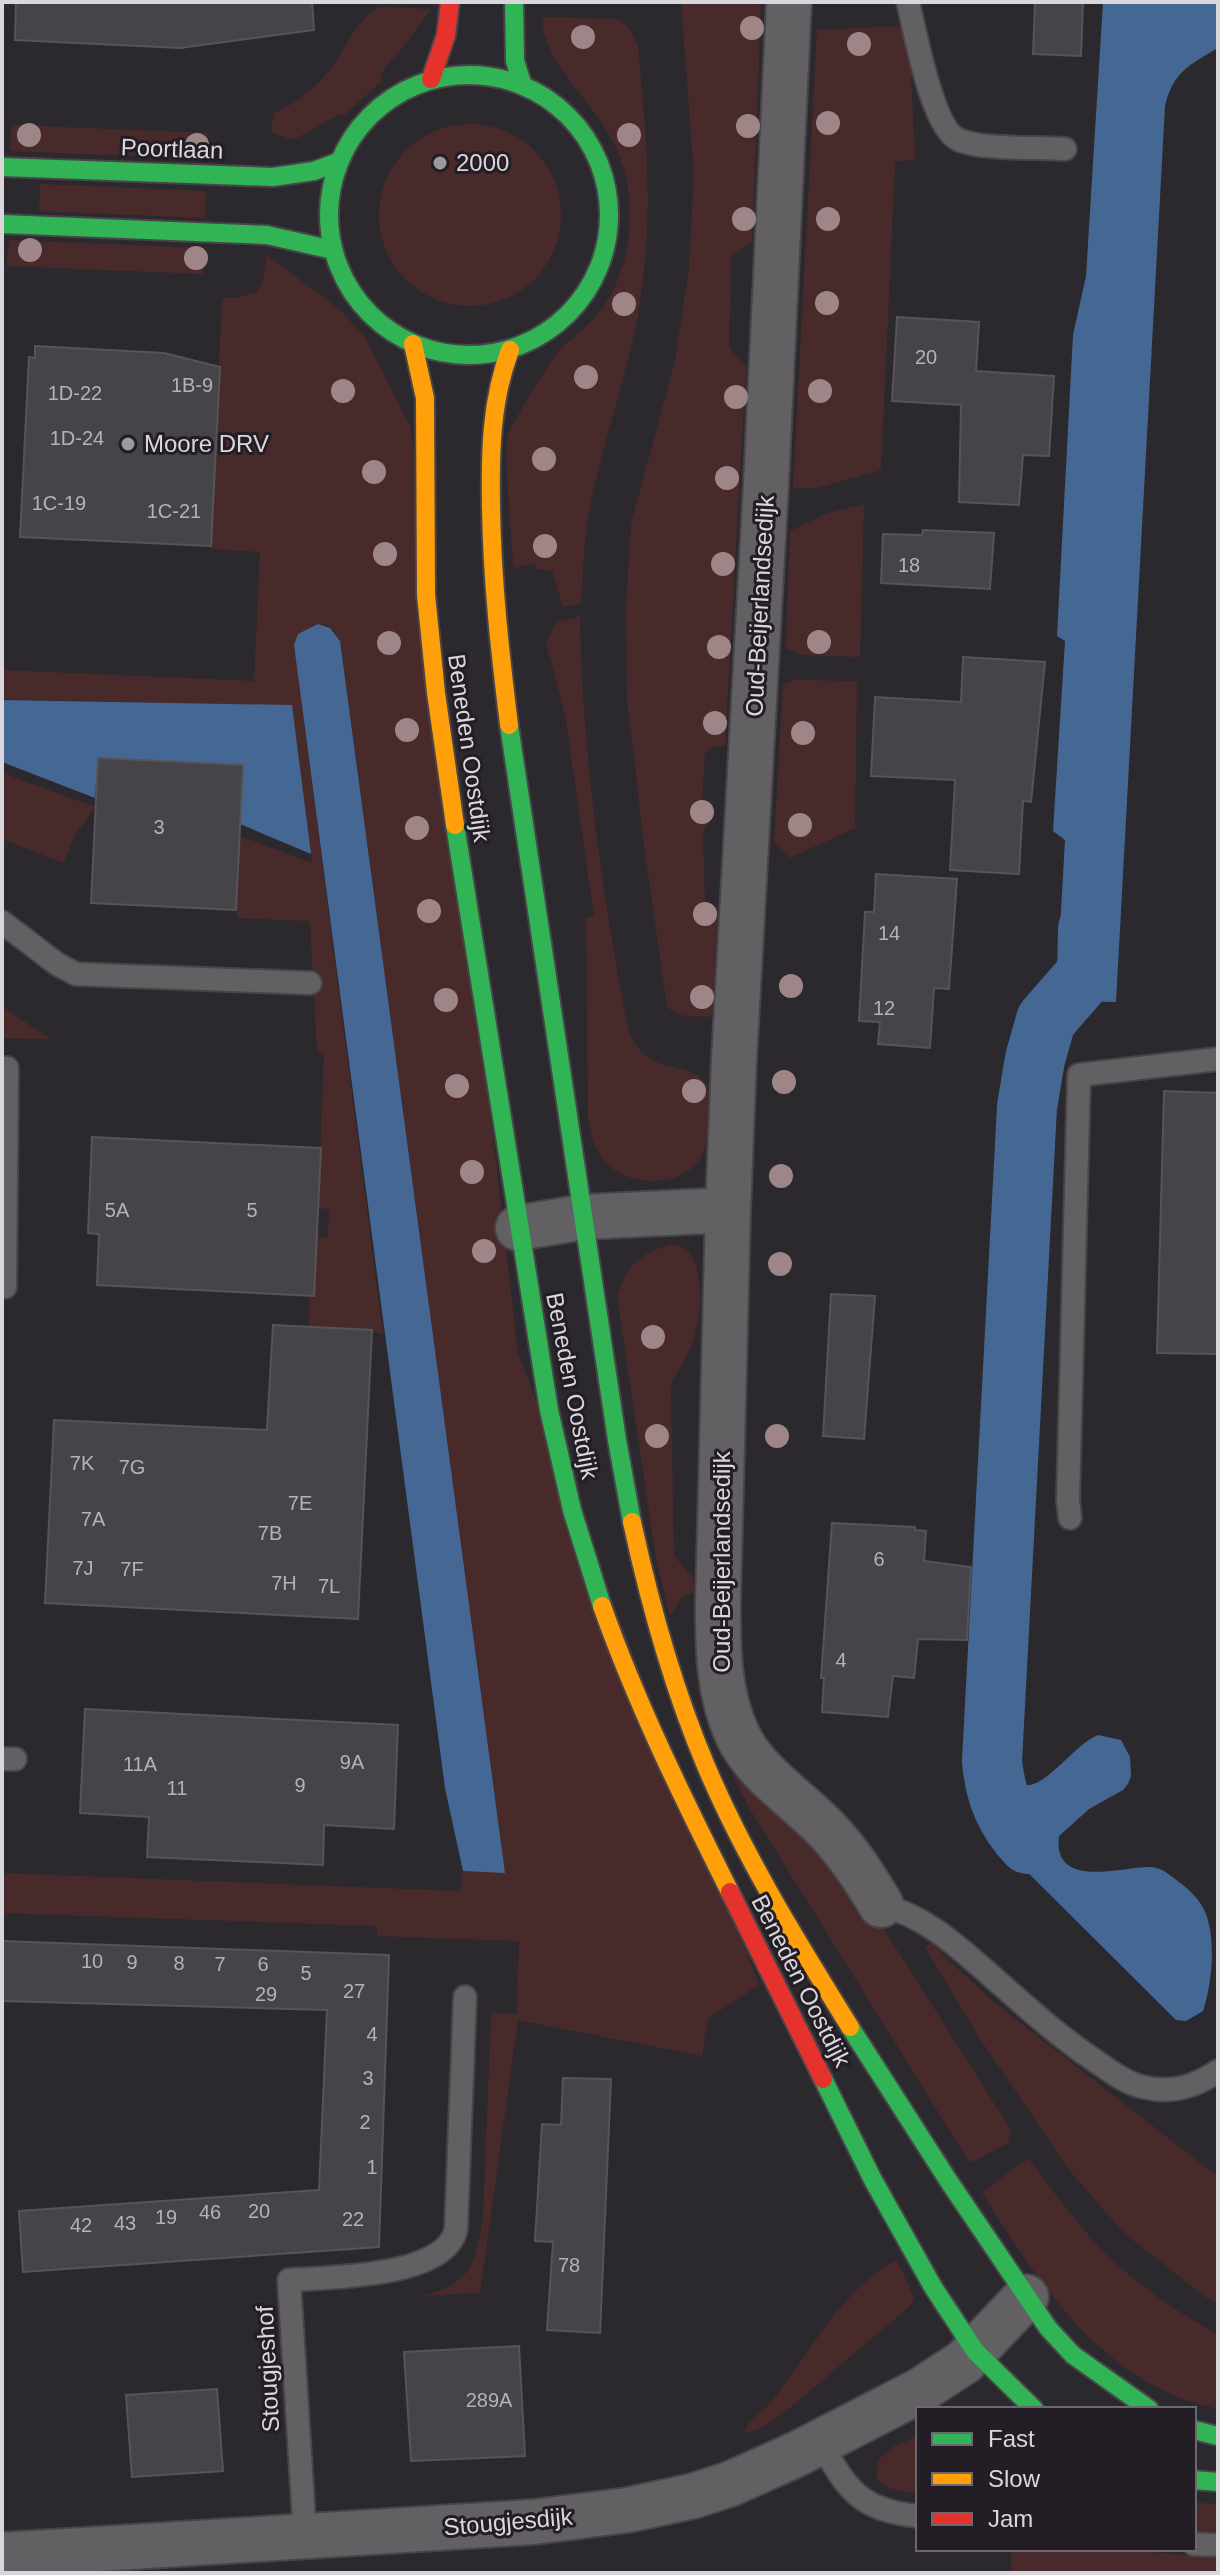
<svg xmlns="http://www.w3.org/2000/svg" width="1220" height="2575" font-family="Arial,sans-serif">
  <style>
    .green { fill: #492a2b }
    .water { fill: #446893 }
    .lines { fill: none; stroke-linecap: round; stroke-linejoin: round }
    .canal { stroke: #446893; stroke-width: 60 }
    .building { fill: #454448; stroke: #565459; stroke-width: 2 }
    .lane-casing { stroke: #484549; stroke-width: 26 }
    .street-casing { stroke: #484549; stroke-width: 48 }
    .fast-casing { stroke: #484549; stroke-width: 22 }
    .slow-casing { stroke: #484549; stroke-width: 22 }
    .jam-casing { stroke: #484549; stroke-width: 22 }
    .lane { stroke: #626063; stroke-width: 22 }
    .street { stroke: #626063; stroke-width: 44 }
    .fast { stroke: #30b455; stroke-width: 18 }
    .slow { stroke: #ff9f0a; stroke-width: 18 }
    .jam { stroke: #e5322d; stroke-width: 18 }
    .tree { fill: #9e8688 }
    .poi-dot { fill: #9d9a9f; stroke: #231e25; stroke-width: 3 }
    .labels { text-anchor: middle; stroke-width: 6; stroke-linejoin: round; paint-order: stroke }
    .number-label { font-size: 20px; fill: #b5b2b7 }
    .street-label { font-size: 24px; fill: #dad7dc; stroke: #231e25 }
    .poi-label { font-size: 24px; fill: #dad7dc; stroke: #231e25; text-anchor: start }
  </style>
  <rect width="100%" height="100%" fill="#2c292e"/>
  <g class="green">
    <path d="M 681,2 L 735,2 L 761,5 L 752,242 L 731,256 L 729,348 L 746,366 L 725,746 L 711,747 L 705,754 L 702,798 L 709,807 L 710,815 L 703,835 L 705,901 L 718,908 L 712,1017 C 696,1016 678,1019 667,1006 L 644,845 L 627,697 L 626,608 L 631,524 L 675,361 L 689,268 L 694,175 Z"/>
    <path d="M 382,7 L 431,9 L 408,41 L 380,74 L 383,80 L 343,116 L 340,114 L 293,140 L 271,132 L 274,113 C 296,104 315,88 330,70 C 347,49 355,17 382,7 Z"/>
    <path d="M 542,17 L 615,19 C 629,25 633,33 638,47 C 646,128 653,207 642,289 C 631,371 598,449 586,531 C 583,555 583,579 581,603 L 563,607 L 552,571 L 537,569 L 534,563 L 514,568 C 512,546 503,448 508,435 C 515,419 551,359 563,347 C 574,336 588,327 598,314 C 619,288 630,251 630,218 C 631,191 624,160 610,136 C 591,101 542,59 542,17 Z"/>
    <polygon points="902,26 910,53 915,159 895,162 881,470 817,488 793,488 817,30"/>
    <circle cx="470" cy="215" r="91"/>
    <polygon points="12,125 208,133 206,159 10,151"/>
    <polygon points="40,184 206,191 205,218 39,211"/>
    <polygon points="9,240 204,248 203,274 7,266"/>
    <path d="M 266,255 L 339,309 L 364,336 L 411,428 L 518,1353 L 759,1985 L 708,2018 L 702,2056 L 518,2020 L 480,2293 L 419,2296 C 469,2286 476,2266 483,2218 L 491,2013 L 517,2014 L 519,1941 L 377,1936 L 377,1926 L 2,1913 L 2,1873 L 460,1891 L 463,1871 L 505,1872 L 340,641 C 323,611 311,627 294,645 L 383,1335 L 377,1332 L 309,1328 L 310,1296 L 314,1295 L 317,1237 L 328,1237 L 329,1209 L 318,1208 L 324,1055 L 317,1051 L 310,921 L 237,918 L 240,836 L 312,863 L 292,706 L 2,699 L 2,670 L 254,681 L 260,552 L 211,549 L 211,546 L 222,298 L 237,298 L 258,292 L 264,277 Z"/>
    <polygon points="864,504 860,657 801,655 786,648 790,531 825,514"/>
    <path d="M 580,616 C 582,755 602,893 628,1029 C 646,1082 694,1056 708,1088 C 707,1104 710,1135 704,1150 C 690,1190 624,1190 601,1157 C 593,1145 591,1129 588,1116 L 586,918 L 594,916 L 565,714 L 546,643 L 556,623 Z"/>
    <polygon points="794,680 857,681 855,828 790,858 774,842 783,685"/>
    <polygon points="2,773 95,807 75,835 63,863 2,839"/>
    <polygon points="2,1007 51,1039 2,1038"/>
    <path d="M 670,1244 C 706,1246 702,1304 696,1330 C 693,1348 679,1367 672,1383 L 671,1391 L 674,1556 L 693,1578 L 694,1592 L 682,1597 L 670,1616 L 656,1559 L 617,1296 C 629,1262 637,1257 670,1244 Z"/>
    <polygon points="732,1764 846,1869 1011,2130 1008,2143 970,2163 748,1806 730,1768"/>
    <polygon points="931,1943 990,1999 1214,2174 1218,2170 1218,2304 1204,2296 1124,2233 1070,2171 976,2033 925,1947"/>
    <path d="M 1028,2158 C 1054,2192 1080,2229 1111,2259 C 1142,2288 1181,2315 1218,2334 L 1218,2409 C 1201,2404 1182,2400 1166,2392 C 1077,2347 1034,2273 982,2193 Z"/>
    <path d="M 897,2260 L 914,2298 L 909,2307 L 786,2411 C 773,2420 759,2432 744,2432 C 750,2419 764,2411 773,2400 C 809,2354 843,2287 897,2260 Z"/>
    <polygon points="918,2436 918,2494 889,2488 876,2478 878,2460 895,2446"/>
    <polygon points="1194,2502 1218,2505 1218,2532 1194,2531"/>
    <polygon points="1011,2549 1116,2549 1218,2558 1218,2573 1011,2573"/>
  </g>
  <g class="water">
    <path d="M 1103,2 L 1218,2 L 1218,48 C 1189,65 1173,72 1165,106 L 1116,1002 L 1062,1001 L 1056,1001 L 1065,840 L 1053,831 L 1065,641 L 1057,636 L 1073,335 L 1086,276 Z"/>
    <polygon points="318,624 330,628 340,641 505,1873 463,1871 445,1788 294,645 298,634"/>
    <polygon points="2,700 292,705 311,854 240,824 243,765 98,758 95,798 2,762"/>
    <path d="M 1098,1735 L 1121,1740 L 1130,1757 L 1131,1776 L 1128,1784 L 1123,1790 L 1089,1809 L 1059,1836 C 1052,1892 1126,1865 1152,1867 C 1163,1868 1171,1876 1179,1882 C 1190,1890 1201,1901 1206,1914 C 1216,1941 1212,1984 1203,2011 L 1186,2021 L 1176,2020 L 993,1838 C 978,1817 981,1796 982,1772 C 1001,1773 1012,1783 1025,1785 C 1046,1788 1076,1743 1098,1735 Z"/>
  </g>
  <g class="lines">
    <path class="canal" d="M 1028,1844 C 1005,1820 995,1794 992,1761 L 1027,1107 L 1035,1059 L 1046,1020 L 1087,973 L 1088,929"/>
  </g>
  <g class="building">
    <polygon points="16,2 312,2 314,30 180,48 15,40"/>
    <polygon points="1035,2 1083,2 1081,56 1033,54"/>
    <polygon points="897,317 979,322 976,371 1054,376 1049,456 1023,455 1019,505 959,502 961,405 892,401"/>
    <polygon points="35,346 164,353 220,367 211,546 20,537 29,357 35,358"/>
    <polygon points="923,530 994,533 990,589 881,583 883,534 922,535"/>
    <polygon points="963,657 1045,662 1031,802 1023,801 1019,874 950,870 955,780 871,776 875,697 961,702"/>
    <polygon points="98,758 243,765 236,910 91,903"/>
    <polygon points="876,874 957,879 949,989 934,988 930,1048 878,1044 880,1022 859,1021 865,912 874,912"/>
    <polygon points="1164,1091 1218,1093 1218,1354 1157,1353"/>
    <polygon points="92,1137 321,1148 314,1296 97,1285 99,1234 88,1233"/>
    <polygon points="831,1294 875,1296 864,1439 823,1436"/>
    <polygon points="273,1325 372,1330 358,1619 45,1603 54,1420 267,1430"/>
    <polygon points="832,1523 915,1527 915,1530 926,1531 924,1561 971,1567 967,1640 918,1639 914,1678 893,1676 888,1717 822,1712 824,1678 821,1678"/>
    <polygon points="85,1709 398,1725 394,1829 324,1825 323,1865 147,1857 149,1817 80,1813"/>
    <polygon points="2,1941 389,1955 379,2247 23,2272 19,2211 319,2190 327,2010 2,2001"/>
    <polygon points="563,2078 611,2079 600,2333 547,2330 553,2242 535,2241 542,2124 561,2125"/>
    <polygon points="519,2346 525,2456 411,2461 404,2352"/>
    <polygon points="217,2389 223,2471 132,2477 126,2395"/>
  </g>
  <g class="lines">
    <g class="lane-casing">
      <g id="lane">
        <path d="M 908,2 C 915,31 932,129 959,140 C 983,150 1037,147 1065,149"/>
        <polyline points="2,922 57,964 76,974 310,983"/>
        <polyline points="2,1068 7,1068 5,1287"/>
        <polyline points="1070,1518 1068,1500 1079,1075 1218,1059"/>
        <polyline points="2,1759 15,1759"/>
        <path d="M 881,1905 C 925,1916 956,1945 989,1974 C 1023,2004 1057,2035 1094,2060 C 1109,2070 1125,2083 1143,2087 C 1171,2094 1195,2087 1218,2071"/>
        <path d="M 821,2443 C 847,2490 861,2511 918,2516"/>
        <path d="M 305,2536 L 289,2280 C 329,2277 446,2278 456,2229 L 465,1997"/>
        <polyline points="1194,2544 1218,2545"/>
      </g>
    </g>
    <g class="street-casing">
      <g id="street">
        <path d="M 789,2 L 766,485 L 734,1060 L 728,1210 L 718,1603 C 718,1648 718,1694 738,1736 C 756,1774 799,1800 827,1830 C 849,1853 865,1878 881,1905"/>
        <polyline points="518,1228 583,1217 728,1210"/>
        <polyline points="2,2555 533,2522 628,2510 693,2496 730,2484 797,2454 921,2390 964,2362 1026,2297"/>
      </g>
    </g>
    <g class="fast-casing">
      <g id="fast">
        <polyline points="514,2 515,61 523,86"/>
        <circle cx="469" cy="215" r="140"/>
        <polyline points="2,167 273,177 314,171 338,162"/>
        <polyline points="2,224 267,235 333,250"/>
        <polyline points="509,725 617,1440 632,1522"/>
        <polyline points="455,825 549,1410 572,1510 602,1606"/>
        <polyline points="850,2027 948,2180 1048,2328 1073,2355 1149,2409"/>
        <polyline points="823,2079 873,2180 933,2287 975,2351 1034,2409"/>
        <polyline points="1194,2430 1218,2436"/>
        <polyline points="1194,2480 1218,2482"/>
      </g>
    </g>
    <g class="slow-casing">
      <g id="slow">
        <polyline points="413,344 425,398 426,595 436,693 455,825"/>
        <path d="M 509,725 C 500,652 492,580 491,506 C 490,452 491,401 510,350"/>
        <path d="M 632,1522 C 650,1605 673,1688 706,1766 C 745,1858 798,1943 850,2027"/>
        <path d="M 602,1606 C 637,1705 683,1798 730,1892"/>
      </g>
    </g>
    <g class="jam-casing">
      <g id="jam">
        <polyline points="431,79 446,35 450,2"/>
        <polyline points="730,1892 823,2079"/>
      </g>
    </g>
    <use href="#lane" class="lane"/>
    <use href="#street" class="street"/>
    <use href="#fast" class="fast"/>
    <use href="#slow" class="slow"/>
    <use href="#jam" class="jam"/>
  </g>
  <g class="tree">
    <circle cx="752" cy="28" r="12"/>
    <circle cx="583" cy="37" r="12"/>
    <circle cx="859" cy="44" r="12"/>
    <circle cx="828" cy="123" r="12"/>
    <circle cx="748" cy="126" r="12"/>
    <circle cx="29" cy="135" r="12"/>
    <circle cx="629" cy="135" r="12"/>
    <circle cx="197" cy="145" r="12"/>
    <circle cx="744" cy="219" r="12"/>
    <circle cx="828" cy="219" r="12"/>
    <circle cx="30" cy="250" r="12"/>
    <circle cx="196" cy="258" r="12"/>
    <circle cx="827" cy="303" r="12"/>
    <circle cx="624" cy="304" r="12"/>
    <circle cx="586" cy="377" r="12"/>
    <circle cx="343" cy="391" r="12"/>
    <circle cx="820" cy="391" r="12"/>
    <circle cx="736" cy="397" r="12"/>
    <circle cx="544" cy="459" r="12"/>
    <circle cx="374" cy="472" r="12"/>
    <circle cx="727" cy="478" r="12"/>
    <circle cx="545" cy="546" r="12"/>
    <circle cx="385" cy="554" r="12"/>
    <circle cx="723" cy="564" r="12"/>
    <circle cx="819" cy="642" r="12"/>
    <circle cx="389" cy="643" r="12"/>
    <circle cx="719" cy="647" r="12"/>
    <circle cx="715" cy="723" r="12"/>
    <circle cx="407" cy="730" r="12"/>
    <circle cx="803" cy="733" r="12"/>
    <circle cx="702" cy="812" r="12"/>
    <circle cx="800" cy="825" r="12"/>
    <circle cx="417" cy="828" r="12"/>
    <circle cx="429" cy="911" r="12"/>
    <circle cx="705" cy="914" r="12"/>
    <circle cx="791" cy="986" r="12"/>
    <circle cx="702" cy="997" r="12"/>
    <circle cx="446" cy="1000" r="12"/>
    <circle cx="784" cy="1082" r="12"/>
    <circle cx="457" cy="1086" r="12"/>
    <circle cx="694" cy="1091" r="12"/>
    <circle cx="472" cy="1172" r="12"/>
    <circle cx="781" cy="1176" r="12"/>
    <circle cx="484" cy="1251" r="12"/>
    <circle cx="780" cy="1264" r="12"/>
    <circle cx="653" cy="1337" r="12"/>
    <circle cx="657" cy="1436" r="12"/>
    <circle cx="777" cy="1436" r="12"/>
  </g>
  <g class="poi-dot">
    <circle cx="440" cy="163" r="8"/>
    <circle cx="128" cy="444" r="8"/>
  </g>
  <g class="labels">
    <g class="number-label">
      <text x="926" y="364">20</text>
      <text x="192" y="392">1B-9</text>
      <text x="75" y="400">1D-22</text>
      <text x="77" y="445">1D-24</text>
      <text x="59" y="510">1C-19</text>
      <text x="174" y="518">1C-21</text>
      <text x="909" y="572">18</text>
      <text x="159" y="834">3</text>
      <text x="889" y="940">14</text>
      <text x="884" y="1015">12</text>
      <text x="117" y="1217">5A</text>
      <text x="252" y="1217">5</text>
      <text x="82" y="1470">7K</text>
      <text x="132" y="1474">7G</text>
      <text x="300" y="1510">7E</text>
      <text x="93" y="1526">7A</text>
      <text x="270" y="1540">7B</text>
      <text x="879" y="1566">6</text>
      <text x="83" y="1575">7J</text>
      <text x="132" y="1576">7F</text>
      <text x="284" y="1590">7H</text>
      <text x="329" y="1593">7L</text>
      <text x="841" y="1667">4</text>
      <text x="352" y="1769">9A</text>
      <text x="140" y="1771">11A</text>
      <text x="300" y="1792">9</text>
      <text x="177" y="1795">11</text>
      <text x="92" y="1968">10</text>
      <text x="132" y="1969">9</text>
      <text x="179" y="1970">8</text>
      <text x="220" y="1971">7</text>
      <text x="263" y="1971">6</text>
      <text x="306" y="1980">5</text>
      <text x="354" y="1998">27</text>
      <text x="266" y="2001">29</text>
      <text x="372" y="2041">4</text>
      <text x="368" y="2085">3</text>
      <text x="365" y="2129">2</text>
      <text x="372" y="2174">1</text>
      <text x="259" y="2218">20</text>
      <text x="210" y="2219">46</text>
      <text x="166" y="2224">19</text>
      <text x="353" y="2226">22</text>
      <text x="125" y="2230">43</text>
      <text x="81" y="2232">42</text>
      <text x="569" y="2272">78</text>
      <text x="489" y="2407">289A</text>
    </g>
    <g class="street-label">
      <text transform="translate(172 149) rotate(2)" y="8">Poortlaan</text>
      <text transform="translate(760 606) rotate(-87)" y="8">Oud-Beijerlandsedijk</text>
      <text transform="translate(469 748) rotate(82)" y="8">Beneden Oostdijk</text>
      <text transform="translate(572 1386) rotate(79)" y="8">Beneden Oostdijk</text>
      <text transform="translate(722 1562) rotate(-90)" y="8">Oud-Beijerlandsedijk</text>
      <text transform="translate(801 1981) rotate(63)" y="8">Beneden Oostdijk</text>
      <text transform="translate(268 2369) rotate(-93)" y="8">Stougjeshof</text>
      <text transform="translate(508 2522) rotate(-5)" y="8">Stougjesdijk</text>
    </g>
    <g class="poi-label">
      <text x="456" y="171">2000</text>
      <text x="144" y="452">Moore DRV</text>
    </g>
  </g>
  <rect width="1220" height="2575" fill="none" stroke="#dad7dc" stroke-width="8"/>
  <rect x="916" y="2407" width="280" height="144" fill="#231e25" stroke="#6c686e" stroke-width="2"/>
  <rect x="932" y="2433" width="40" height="12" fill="#30b455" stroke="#6c686e" stroke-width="2"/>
  <text x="988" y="2447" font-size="24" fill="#dad7dc">Fast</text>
  <rect x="932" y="2473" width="40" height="12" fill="#ff9f0a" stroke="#6c686e" stroke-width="2"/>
  <text x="988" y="2487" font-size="24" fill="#dad7dc">Slow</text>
  <rect x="932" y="2513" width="40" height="12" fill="#e5322d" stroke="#6c686e" stroke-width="2"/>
  <text x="988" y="2527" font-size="24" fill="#dad7dc">Jam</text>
</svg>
